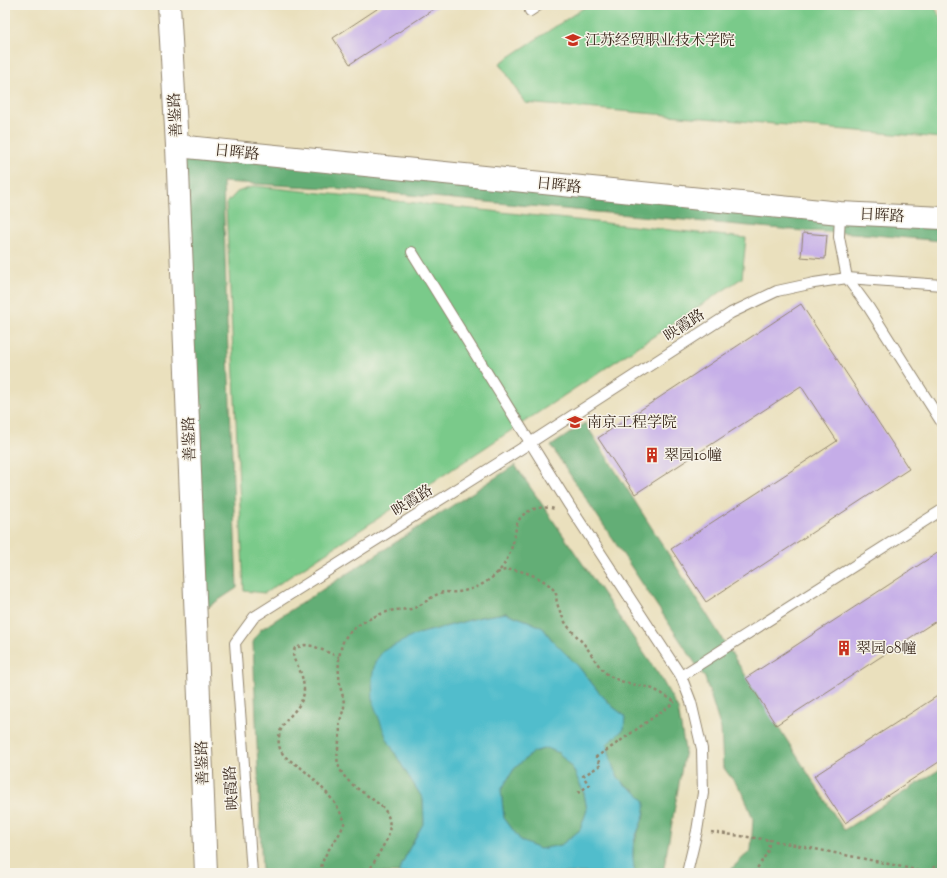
<svg xmlns="http://www.w3.org/2000/svg" width="947" height="878" font-family="'Sorts Mill Goudy','Noto Serif SC',serif">
  <style>
    .green { fill: #7aca8a; stroke: #5a7a54 }
    .forest { fill: #63ae76; stroke: #4f6c4a }
    .water { fill: #51bdcc; stroke: #467475; fill-rule: evenodd }
    .building { fill: #c5ade8 }
    .lines { fill: none; stroke-linecap: round; stroke-linejoin: round }
    .service-casing { stroke: #92856e; stroke-width: 12 }
    .tertiary-casing { stroke: #92856e; stroke-width: 24 }
    .path { stroke: #92856e; stroke-width: 2.5; stroke-dasharray: 3 3; stroke-linecap: butt }
    .service { stroke: #fff; stroke-width: 10 }
    .tertiary { stroke: #fff; stroke-width: 22 }
    .labels { text-anchor: middle; stroke-width: 3; stroke-linejoin: round; paint-order: stroke }
    .poi-label { font-size: 15px; fill: #3b2a1e; stroke: #f7f3e8; text-anchor: start }
    .street-label { font-size: 15px; fill: #3b2a1e; stroke: #f7f3e8 }
  </style>
  <rect width="100%" height="100%" fill="#f7f3e8"/>
  <filter id="ink" filterUnits="userSpaceOnUse"><feTurbulence type="fractalNoise" baseFrequency=".025" numOctaves="2"/><feDisplacementMap in="SourceGraphic" scale="8" xChannelSelector="R" yChannelSelector="G"/><feConvolveMatrix kernelMatrix="1 2 1 2 8 2 1 2 1" color-interpolation-filters="sRGB"/></filter>
  <filter id="wash" filterUnits="userSpaceOnUse"><feTurbulence type="fractalNoise" baseFrequency=".012" numOctaves="4" result="noise"/><feDisplacementMap in="SourceGraphic" scale="16" xChannelSelector="R" yChannelSelector="G"/><feGaussianBlur stdDeviation="0.9" result="paint"/><feColorMatrix in="noise" values="0 0 0 0 0 0 0 0 0 0 0 0 0 0 0 0 0 1.4 0 .05"/><feComposite in="paint" operator="in"/></filter>
  <g filter="url(#wash)">
    <rect width="100%" height="100%" fill="#eae0bd"/>
    <g class="green">
      <polygon points="588,5 933,5 942,19 942,138 525,103 500,63"/>
      <polygon points="255,186 746,238 742,278 265,593 244,591 226,204 237,192"/>
    </g>
    <g class="forest">
      <polygon points="177,146 942,218 942,241 852,233 804,231 344,189 223,182 227,326 237,588 196,615"/>
      <polygon points="585,423 844,830 942,768 942,873 724,873 728,872 751,850 753,819 743,793 723,767 721,729 705,678 551,446"/>
      <path d="M 515,465 L 661,678 L 678,709 L 685,750 L 663,873 L 635,873 C 629,849 637,835 645,813 L 634,790 L 621,782 L 612,766 L 607,743 L 624,729 L 625,716 L 613,707 L 598,691 L 578,666 L 552,640 L 543,628 L 528,621 L 506,613 L 481,617 L 415,635 L 387,739 L 404,769 L 423,799 L 424,822 L 408,851 L 398,873 L 262,873 L 253,642 L 260,630 Z"/>
      <polygon points="547,748 559,753 573,769 584,793 587,810 580,830 561,845 540,849 521,841 504,818 501,790 514,769 533,752"/>
    </g>
    <path class="water" d="M 506,613 L 528,621 L 543,628 L 552,640 L 578,666 L 598,691 L 613,707 L 625,716 L 624,729 L 607,744 C 610,756 612,770 621,781 C 626,787 639,792 644,801 C 649,813 636,831 634,842 C 632,851 633,864 635,873 L 398,873 L 408,851 L 424,822 L 423,799 L 404,769 L 387,739 L 373,703 L 372,678 L 375,662 L 383,651 L 415,635 L 481,617 ZM 547,748 L 559,753 L 573,769 L 584,793 L 587,810 L 580,830 L 561,845 L 540,849 L 521,841 L 504,818 L 501,790 L 514,769 L 533,752 Z"/>
    <g id="blocks">
      <g class="building">
        <polygon points="383,5 440,5 350,64 333,38"/>
        <polygon points="803,233 827,235 825,259 801,257"/>
        <polygon points="801,304 909,469 706,602 671,549 837,441 801,386 635,494 598,438"/>
        <polygon points="942,550 942,617 776,725 746,678"/>
        <polygon points="942,693 942,760 845,823 814,776"/>
      </g>
    </g>
  </g>
  <g filter="url(#ink)">
    <use href="#blocks" fill-opacity="0" stroke="#92856e" stroke-width="1"/>
    <g class="lines">
      <g class="service-casing">
        <g id="service">
          <polyline points="530,11 539,5"/>
          <polyline points="840,213 839,237 847,278 869,308 942,423"/>
          <polyline points="412,252 569,505 681,676 691,702 702,749 703,793 697,831 687,873"/>
          <polyline points="681,676 942,510"/>
          <polyline points="252,873 235,643 254,617 519,450 731,313 777,291 814,283 847,278 942,285"/>
        </g>
      </g>
      <g class="tertiary-casing">
        <g id="tertiary">
          <polyline points="169,5 177,146 206,873"/>
          <polyline points="177,146 840,213 942,218"/>
        </g>
      </g>
      <g class="path">
        <path d="M 497,573 C 502,571 506,569 512,570 C 524,570 551,581 556,594 C 557,597 556,600 557,603 C 559,610 562,616 565,622 C 570,630 577,636 583,643 C 592,653 596,665 607,674 C 620,684 638,684 653,689 C 660,692 667,697 674,701"/>
        <polyline points="578,793 589,785 583,776 601,765 596,757 613,746 675,702"/>
        <polyline points="711,832 770,840"/>
        <path d="M 942,840 C 937,848 937,855 942,862"/>
        <path d="M 321,873 C 320,859 331,847 338,836 C 341,832 343,826 345,821 C 342,816 339,810 336,805 C 329,794 311,776 300,767 C 294,763 288,760 283,754 C 279,749 278,743 279,737 C 281,718 302,711 304,692 C 304,685 303,678 300,671 C 297,662 290,659 295,648 L 305,645 L 313,646 L 339,657"/>
        <path d="M 368,873 L 387,839 C 391,829 391,816 383,808 C 368,793 345,786 338,764 C 336,755 339,744 340,734 C 340,730 339,726 340,722 C 341,717 343,712 344,707 C 344,701 343,696 341,690 C 338,673 337,658 343,642 C 349,627 375,615 390,611 C 397,609 404,610 411,609 C 422,606 430,597 440,593 C 445,591 452,593 458,592 C 472,590 486,584 496,574 C 507,564 512,549 515,534 C 516,529 516,524 519,520 C 525,509 543,505 554,509"/>
        <polyline points="754,873 767,853 770,840 875,861 925,872 942,863"/>
      </g>
      <use href="#service" class="service"/>
      <use href="#tertiary" class="tertiary"/>
    </g>
  </g>
  <defs>
    <g id="university-bare" transform="scale(1.2)"><path d="M0-5L7-2L0 1L-7-2ZM-4 1L0 2.5L4 1V4Q0 6-4 4Z" fill="#c8321e" stroke="#f7f3e8" stroke-width="2.5" paint-order="stroke"/></g>
    <g id="building-bare" transform="scale(1.2)"><path d="M-4-6H4V6H1V3H-1V6H-4ZM-2.5-4.3h1.7v1.8h-1.7ZM.8-4.3h1.7v1.8H.8ZM-2.5-1h1.7V.8h-1.7ZM.8-1h1.7V.8H.8Z" fill="#c8321e" stroke="#f7f3e8" stroke-width="2.5" paint-order="stroke"/></g>
  </defs>
  <g fill-rule="evenodd">
    <use href="#university-bare" x="573" y="40"/>
    <use href="#university-bare" x="575" y="422"/>
    <use href="#building-bare" x="652" y="455"/>
    <use href="#building-bare" x="844" y="648"/>
  </g>
  <g class="labels">
    <g class="poi-label">
      <text x="585" y="45">江苏经贸职业技术学院</text>
      <text x="587" y="427">南京工程学院</text>
      <text x="664" y="460">翠园10幢</text>
      <text x="856" y="653">翠园08幢</text>
    </g>
    <g class="street-label">
      <text transform="translate(175 115) rotate(-93)" y="5">善鉴路</text>
      <text transform="translate(237 152) rotate(6)" y="5">日晖路</text>
      <text transform="translate(559 185) rotate(6)" y="5">日晖路</text>
      <text transform="translate(882 215) rotate(3)" y="5">日晖路</text>
      <text transform="translate(684 325) rotate(-33)" y="5">映霞路</text>
      <text transform="translate(189 439) rotate(-92)" y="5">善鉴路</text>
      <text transform="translate(412 500) rotate(-32)" y="5">映霞路</text>
      <text transform="translate(202 763) rotate(-92)" y="5">善鉴路</text>
      <text transform="translate(231 788) rotate(-94)" y="5">映霞路</text>
    </g>
  </g>
  <rect width="947" height="878" fill="none" stroke="#f7f3e8" stroke-width="20"/>
</svg>
